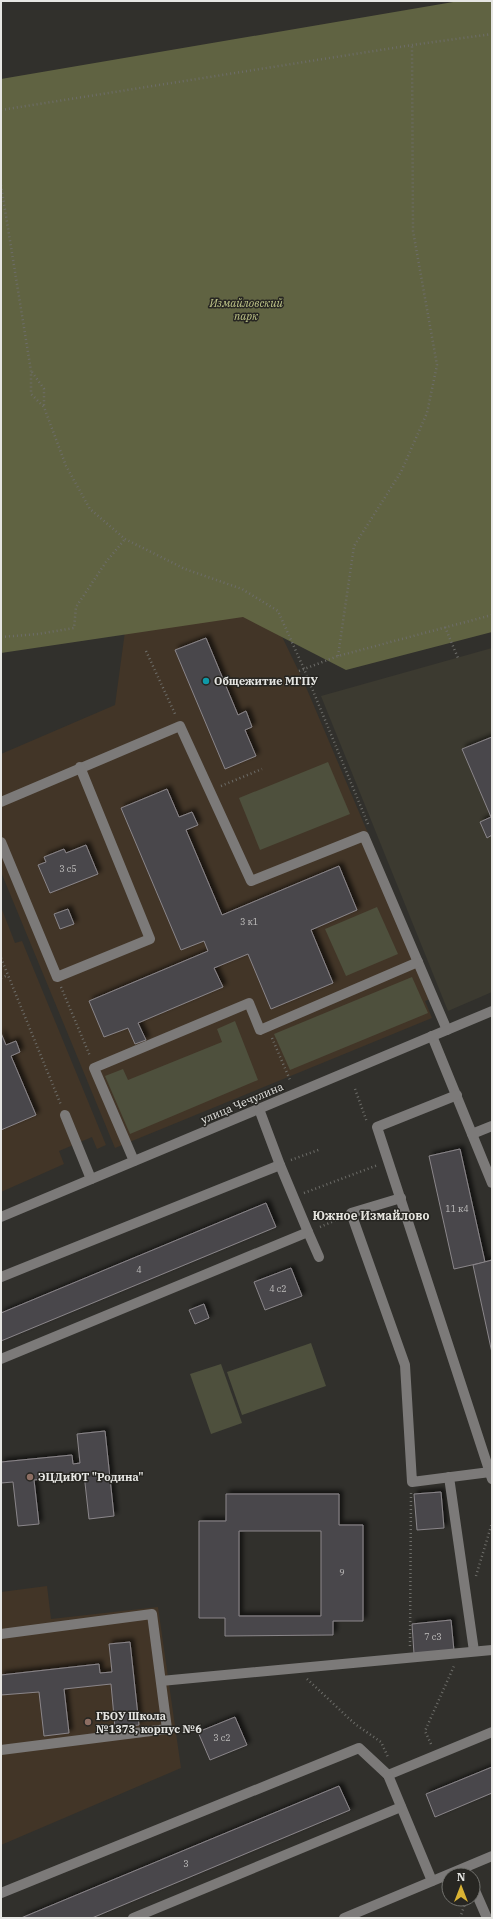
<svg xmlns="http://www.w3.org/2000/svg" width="493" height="1919" font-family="'IBM Plex Serif',serif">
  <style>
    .built { fill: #3c3a30 }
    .education { fill: #423527 }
    .green { fill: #4e503d }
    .forest { fill: #606342 }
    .building { fill: #4a474b; stroke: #8a868a; fill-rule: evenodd; filter: url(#shadow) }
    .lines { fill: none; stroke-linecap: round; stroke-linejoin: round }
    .path { stroke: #6d6d69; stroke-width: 2.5; stroke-dasharray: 1 3; stroke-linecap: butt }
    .minor { stroke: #7c7a79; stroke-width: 10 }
    .culture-dot { fill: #0f9aa8; stroke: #272622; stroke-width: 1.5 }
    .education-dot { fill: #8d6e63; stroke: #272622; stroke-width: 1.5 }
    .labels { text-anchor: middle; stroke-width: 3; stroke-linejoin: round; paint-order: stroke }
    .number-label { font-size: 9px; fill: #bfbebd }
    .park-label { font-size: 11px; font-style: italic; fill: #bec488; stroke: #272622 }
    .poi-label { font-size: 11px; font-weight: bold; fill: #e6e6e3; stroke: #272622; text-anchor: start }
    .street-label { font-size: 11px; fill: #e6e6e3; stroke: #272622 }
    .neighbourhood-label { font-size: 12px; font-weight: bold; fill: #e4e3dd; stroke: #272622 }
  </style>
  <defs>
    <filter id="shadow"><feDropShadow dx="3.5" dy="-3.5" stdDeviation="2" flood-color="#0009"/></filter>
  </defs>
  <rect width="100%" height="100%" fill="#31302c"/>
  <polygon class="built" points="492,648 492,992 448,1011 321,696"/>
  <g class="education">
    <polygon points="272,616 303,680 437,996 425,1001 432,1018 115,1148 1,872 1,754 115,705 126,624 129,617"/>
    <polygon points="1,907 15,943 22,941 106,1145 97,1149 92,1137 59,1151 64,1164 1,1192"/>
    <polygon points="47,1586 51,1619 158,1607 181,1768 1,1845 1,1592"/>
  </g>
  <g class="green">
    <polygon points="328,762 350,814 260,850 239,798"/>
    <polygon points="377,907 398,954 346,976 325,929"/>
    <polygon points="412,977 428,1013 290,1070 274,1034"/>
    <polygon points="235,1021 258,1080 130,1134 105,1076 123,1069 128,1080 222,1042 217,1029"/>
    <polygon points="311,1343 326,1386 242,1415 227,1372"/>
    <polygon points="221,1364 242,1423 211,1434 190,1374"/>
  </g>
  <polygon class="forest" points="459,1 492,1 492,632 346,670 243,617 1,653 1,79"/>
  <g class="building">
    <polygon points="206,638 238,715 246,711 252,727 245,730 256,756 225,769 175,650"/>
    <polygon points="492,737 492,835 487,838 480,822 491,817 462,749"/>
    <polygon points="167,789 179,817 192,812 198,825 186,830 222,915 339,866 357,910 311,930 333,983 271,1009 248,954 214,968 223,987 138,1023 146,1040 135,1044 128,1028 104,1037 89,1001 208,951 204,941 181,950 121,808"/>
    <polygon points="86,845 98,874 50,893 38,865 46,862 44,857 64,849 66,853"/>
    <polygon points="68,909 74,924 60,929 54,914"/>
    <polygon points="1,1033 6,1045 16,1041 20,1052 11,1056 36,1115 1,1130"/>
    <polygon points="460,1149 485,1262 454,1269 429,1156"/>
    <polygon points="266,1203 276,1227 1,1341 1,1313"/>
    <polygon points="492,1260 492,1353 473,1265"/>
    <polygon points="291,1268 302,1296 265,1310 254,1282"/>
    <polygon points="204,1304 209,1318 195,1324 189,1310"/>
    <polygon points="105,1431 114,1516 89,1519 84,1474 34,1480 39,1524 18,1526 13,1482 1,1483 1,1462 72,1455 73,1464 80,1463 77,1434"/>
    <polygon points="441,1492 444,1528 417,1530 414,1494"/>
    <path d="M 226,1494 L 339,1494 L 339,1525 L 363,1525 L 363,1621 L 333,1621 L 333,1635 L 225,1636 L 225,1618 L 199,1618 L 199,1521 L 226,1521 ZM 239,1531 L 321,1531 L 321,1616 L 239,1616 Z"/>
    <polygon points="451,1620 454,1651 414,1654 412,1624"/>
    <polygon points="130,1642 139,1725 115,1728 111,1684 64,1689 69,1733 44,1736 39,1692 1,1695 1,1675 99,1664 100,1673 112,1672 109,1644"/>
    <polygon points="235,1717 247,1745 210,1760 198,1732"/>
    <polygon points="492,1767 492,1793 435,1817 426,1794"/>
    <polygon points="339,1786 350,1810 92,1918 21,1918"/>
  </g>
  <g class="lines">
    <g class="path">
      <polyline points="1,110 412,45 492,34"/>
      <polyline points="1,185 31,371 31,394 44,407 66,466 90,509 125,539 185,569 242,589 278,611 304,669 368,824"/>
      <polyline points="32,372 44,389 44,407"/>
      <polyline points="445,627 458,658"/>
      <polyline points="1,637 38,634 74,628 76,607 106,562 125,539"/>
      <polyline points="146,651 176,716"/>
      <polyline points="338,656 354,546 401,472 427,413 437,365 413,231 412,45"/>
      <polyline points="299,671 338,656 492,615"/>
      <polyline points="221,786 262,769"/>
      <polyline points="1,958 61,1105"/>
      <polyline points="1,978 8,975"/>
      <polyline points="61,987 90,1056"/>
      <polyline points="272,1038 290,1080"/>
      <polyline points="355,1089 367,1122"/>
      <polyline points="291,1160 321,1149"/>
      <polyline points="304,1193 378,1165"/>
      <polyline points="320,1227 341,1218"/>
      <polyline points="476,1576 492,1523"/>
      <polyline points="410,1646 411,1493"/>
      <polyline points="307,1679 355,1724 381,1742 388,1757"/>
      <polyline points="431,1744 425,1731 454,1666"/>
      <polyline points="460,1918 466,1901"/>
    </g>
    <g class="minor">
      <polyline points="1,802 180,726 251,881 364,836 447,1030"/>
      <polyline points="1,842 57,977 150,939 80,767"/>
      <polyline points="432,1036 492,1183"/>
      <polyline points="457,1095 377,1127 492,1479"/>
      <polyline points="65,1115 91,1179"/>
      <polyline points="472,1134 492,1126"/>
      <polyline points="134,1161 94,1068 249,1003 260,1030 418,962"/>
      <polyline points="401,1198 351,1213 405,1365 412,1482 490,1472"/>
      <polyline points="1,1217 492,1011"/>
      <polyline points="308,1232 319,1257"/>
      <polyline points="1,1277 280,1165"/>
      <polyline points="1,1359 308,1232 280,1165 259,1109"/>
      <polyline points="449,1477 474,1651"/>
      <polyline points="1,1634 152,1614 167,1729 1,1750"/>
      <polyline points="161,1681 492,1650"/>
      <polyline points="388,1775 492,1732"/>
      <polyline points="473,1886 487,1918"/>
      <polyline points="1,1893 359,1748 388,1775 432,1881"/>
      <polyline points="133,1918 401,1807"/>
      <polyline points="344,1918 492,1856"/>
    </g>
  </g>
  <circle class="culture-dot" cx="206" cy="681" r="4"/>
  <g class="education-dot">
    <circle cx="30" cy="1477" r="4"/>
    <circle cx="88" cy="1722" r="4"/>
  </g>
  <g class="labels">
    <g class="number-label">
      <text x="68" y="872">3 с5</text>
      <text x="249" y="925">3 к1</text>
      <text x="457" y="1212">11 к4</text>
      <text x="139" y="1273">4</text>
      <text x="278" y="1292">4 с2</text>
      <text x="342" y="1576">9</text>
      <text x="433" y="1640">7 с3</text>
      <text x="222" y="1741">3 с2</text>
      <text x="186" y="1867">3</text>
    </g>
    <g class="park-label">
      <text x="246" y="307">Измайловский<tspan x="246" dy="13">парк</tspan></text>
    </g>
    <g class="poi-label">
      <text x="214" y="685">Общежитие МГПУ</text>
      <text x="38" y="1481">ЭЦДиЮТ "Родина"</text>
      <text x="96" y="1720">ГБОУ Школа<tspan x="96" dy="13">№1373, корпус №6</tspan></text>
    </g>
    <g class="street-label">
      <text transform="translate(242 1103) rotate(-23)" y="4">улица Чечулина</text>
    </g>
    <g class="neighbourhood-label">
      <text x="371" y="1220">Южное Измайлово</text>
    </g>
  </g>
  <rect width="493" height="1919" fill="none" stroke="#e6e6e3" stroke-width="4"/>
  <g transform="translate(461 1887)"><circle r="19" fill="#272622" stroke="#73736f"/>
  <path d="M0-3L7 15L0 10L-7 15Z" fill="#dab333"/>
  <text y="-6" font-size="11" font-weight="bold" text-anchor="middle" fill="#e6e6e3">N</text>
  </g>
</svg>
